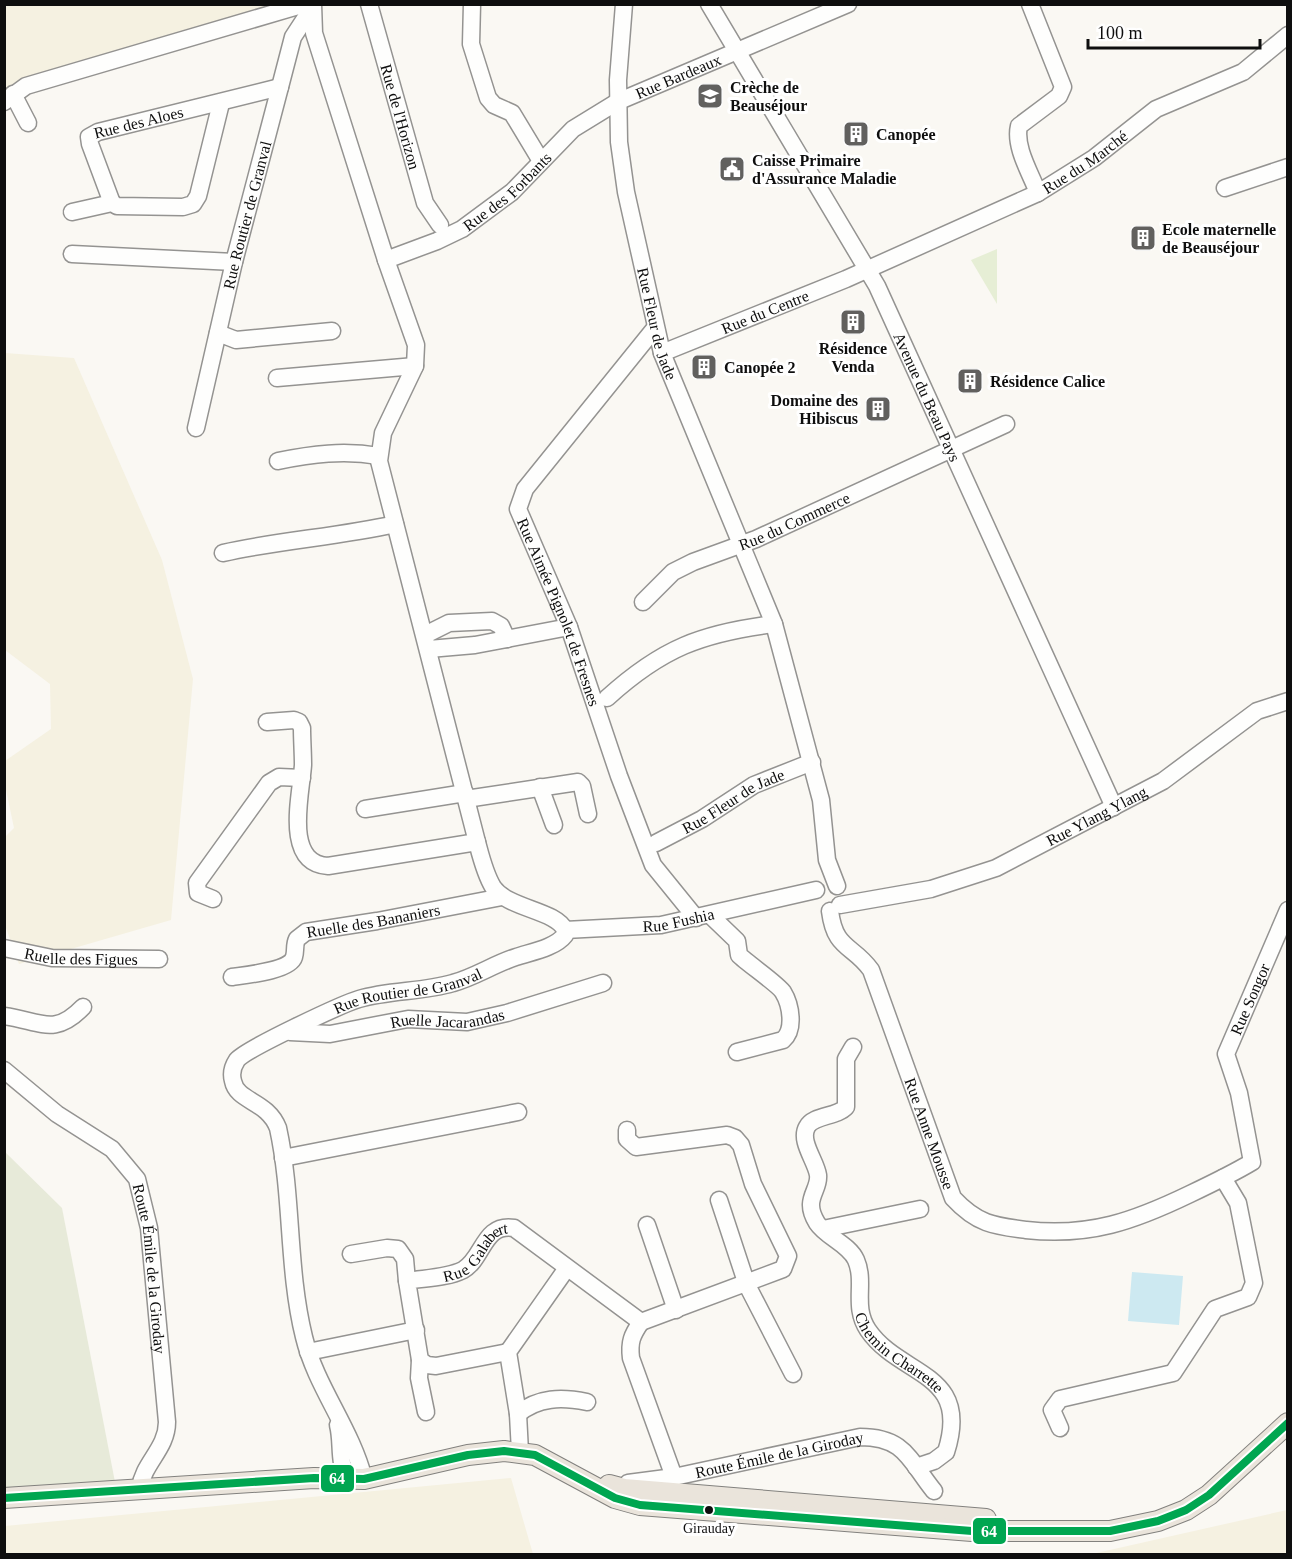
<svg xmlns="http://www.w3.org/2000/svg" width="1292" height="1559" font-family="'Times New Roman',serif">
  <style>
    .farmland { fill: #f5f1e1 }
    .green { fill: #e6eed5 }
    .cemetery { fill: #e7ead9 }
    .water { fill: #cde9f1 }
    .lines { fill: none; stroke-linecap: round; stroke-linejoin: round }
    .minor-casing { stroke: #949391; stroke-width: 19 }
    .major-casing { stroke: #82817e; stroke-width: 22 }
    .minor { stroke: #fefefd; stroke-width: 16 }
    .major { stroke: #eae4db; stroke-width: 20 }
    .bus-1-casing { stroke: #fff; stroke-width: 12 }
    .bus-1 { stroke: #00a651; stroke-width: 8 }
    .bus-dot { fill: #0e0e0e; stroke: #fff; stroke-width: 2 }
    .labels { text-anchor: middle; stroke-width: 6; stroke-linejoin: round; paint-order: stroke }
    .bus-label { font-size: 14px; fill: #0e0e0e; stroke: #fff }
    .street-label { font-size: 16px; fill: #0e0e0e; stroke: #fff }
    .poi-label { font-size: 16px; font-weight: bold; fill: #0e0e0e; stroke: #fff; text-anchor: start }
    .line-badge { stroke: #fff; stroke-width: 2 }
    .badge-label { font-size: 16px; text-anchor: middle; font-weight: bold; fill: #fff }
  </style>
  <rect width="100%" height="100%" fill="#faf8f3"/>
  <g class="farmland">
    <polygon points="5,5 286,5 5,88 5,243"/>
    <polygon points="5,353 74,358 162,560 193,679 171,920 19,964 5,925 5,837 14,828 5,785 5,761 51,729 50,684 5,650"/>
    <polygon points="511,1478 533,1554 5,1554 5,1526"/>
    <polygon points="1287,1510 1287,1554 1092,1554"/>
  </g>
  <polygon class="green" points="997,249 997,304 971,260"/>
  <polygon class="cemetery" points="4,1151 62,1208 115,1482 5,1488"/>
  <polygon class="water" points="1132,1272 1183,1276 1179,1325 1128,1321"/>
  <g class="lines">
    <g class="minor-casing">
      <g id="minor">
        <path d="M 313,4 L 314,33 L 386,260 L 416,345 L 415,366 L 383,433 L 379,461 L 477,842 C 481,857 485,874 493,887 C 508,909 556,910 565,930"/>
        <path id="s1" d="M 369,4 L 425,203 L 440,225"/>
        <polyline points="472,4 471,44 488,98 494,105 512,113 541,161"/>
        <path id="s2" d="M 624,4 L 618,80 L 619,142 L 626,192 L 662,353 L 774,624 L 821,800 L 827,860 L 837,886"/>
        <path id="s3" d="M 709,4 L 877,286 L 1114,807"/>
        <path d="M 1030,4 L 1063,87 L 1059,96 L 1019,126 C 1014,147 1031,174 1038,193"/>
        <polyline points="13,94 28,123"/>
        <polyline points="4,102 26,86 305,4"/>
        <polyline points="1225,188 1288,167"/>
        <path id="s4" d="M 112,203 L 90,144 L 89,137 L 98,132 L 280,87"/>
        <polyline points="72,212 112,203 117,206 183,207 193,204 198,196 221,103"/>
        <polyline points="72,254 234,262"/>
        <path id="s5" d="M 386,260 L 437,241 L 462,229 L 512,192 L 573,129 L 617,102 L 848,4"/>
        <path id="s6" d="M 655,328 L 525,489 L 518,509 L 569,627 L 619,776 L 653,865 L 696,918"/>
        <polyline points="218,333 236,340 332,331"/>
        <path id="s7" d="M 662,353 L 846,279 L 1038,193 L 1094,158 L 1156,109 L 1243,72 L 1288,35"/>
        <polyline points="277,378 415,366"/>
        <path id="s8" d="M 196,428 L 234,262 L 280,87 L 293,37 L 312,8"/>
        <path d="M 278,461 C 312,454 344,450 379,456"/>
        <path d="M 223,553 C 280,540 338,537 395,524"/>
        <path id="s9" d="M 643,602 L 673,572 L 693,562 L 756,539 L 1006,424"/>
        <polyline points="425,635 449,623 492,621 501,626 507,639"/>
        <polyline points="429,649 475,645 569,627"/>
        <path d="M 607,698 C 662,648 702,633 774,624"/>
        <path d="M 267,722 L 294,720 L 299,722 L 302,728 C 302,740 303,753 303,765 C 301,795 283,863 328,866 L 477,842"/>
        <polyline points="540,787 554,825"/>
        <polyline points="466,799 578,782 582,786 588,814"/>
        <polyline points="365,809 465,793"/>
        <path id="s10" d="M 656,843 L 702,819 L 754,785 L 812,762"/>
        <polyline points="213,899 198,893 197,883 269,783 279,777 302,778"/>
        <path id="s11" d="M 840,905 L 931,889 L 996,868 L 1163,781 L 1257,711 L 1288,701"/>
        <path id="s12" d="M 830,911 C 835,950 852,944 871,970 L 953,1198 C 977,1224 994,1226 1026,1230 C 1090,1237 1134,1221 1190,1194 C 1211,1184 1232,1174 1252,1162 L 1239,1093 L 1226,1054 L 1288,910"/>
        <path d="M 710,915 L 737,941 L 739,955 C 747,963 779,985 783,992 C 791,1005 795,1030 783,1040 L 737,1052"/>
        <path id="s13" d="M 565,930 L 661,925 L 816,890"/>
        <path id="s14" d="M 4,948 L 52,958 L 159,959"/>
        <path id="s15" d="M 232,977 C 245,975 290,971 294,957 C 296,951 294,945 297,939 L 306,932 L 377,921 L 502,897"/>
        <path d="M 4,1016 C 41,1021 54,1037 83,1007"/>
        <path id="s16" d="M 290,1032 L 330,1034 L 408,1019 L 467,1022 L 507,1013 L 603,983"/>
        <path id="s17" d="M 853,1047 L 846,1059 L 846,1107 C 837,1117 813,1115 807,1127 C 799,1141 816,1161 818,1175 C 820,1191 802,1199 817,1223 C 826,1237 849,1244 856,1260 C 866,1283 852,1306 868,1330 C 900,1377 972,1371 946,1452 L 934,1461 L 916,1467"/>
        <path id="s18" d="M 4,1070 L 57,1114 L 112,1149 L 137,1179 L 149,1228 L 167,1422 C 167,1449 143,1463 140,1488"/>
        <polyline points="283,1158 518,1112"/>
        <polyline points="719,1200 747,1285 793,1374"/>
        <polyline points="647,1225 676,1310"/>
        <polyline points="823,1229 920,1209"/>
        <polyline points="351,1254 387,1248 398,1249 405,1259 407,1281"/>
        <path d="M 641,1322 C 632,1335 629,1342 631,1358 L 674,1477"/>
        <polyline points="308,1352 416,1330"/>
        <path id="s19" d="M 508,1352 L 436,1366 L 427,1365 L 420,1360 L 407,1281 C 425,1278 447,1278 463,1270 C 484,1258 483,1223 514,1228 L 641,1322 L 783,1269 L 788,1256 L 753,1184 L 741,1145 L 735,1138 L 727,1135 L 636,1147 L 627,1139 L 627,1130"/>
        <polyline points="420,1360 419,1378 426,1412"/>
        <path d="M 518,1414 C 538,1397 562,1397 587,1402"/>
        <path d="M 338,1425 C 343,1444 337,1463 349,1480"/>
        <polyline points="1060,1428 1052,1410 1060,1399 1173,1373 1215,1309 1248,1297 1254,1283 1238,1203 1223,1178"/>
        <polyline points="520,1452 518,1414 508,1352 567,1268"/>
        <path id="s20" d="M 364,1479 C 351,1428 316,1387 304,1337 C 287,1268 293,1197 278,1128 C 267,1100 237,1102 233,1081 C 231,1074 233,1066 237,1060 C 246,1049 342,1004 359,999 C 390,990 423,992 453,983 C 475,977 494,964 516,957 C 531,952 555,948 565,935 L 565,930"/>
        <path id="s21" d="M 628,1483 L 674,1477 L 860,1437 C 905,1437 909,1460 934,1491"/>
      </g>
    </g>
    <g class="major-casing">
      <g id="major">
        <polyline points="609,1485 624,1489 986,1519"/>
        <polyline points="4,1498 314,1478 364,1479 468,1455 504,1451 535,1455 615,1498 640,1505 972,1531 1110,1531 1158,1521 1186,1510 1209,1495 1288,1423"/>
      </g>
    </g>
    <use href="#minor" class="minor"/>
    <use href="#major" class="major"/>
    <g class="bus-1-casing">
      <polyline id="bus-1" points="4,1498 314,1478 364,1479 468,1455 504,1451 535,1455 615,1498 640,1505 972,1531 1110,1531 1158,1521 1186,1510 1209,1495 1288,1423"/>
    </g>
    <use href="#bus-1" class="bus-1"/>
  </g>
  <defs>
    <g id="school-square" transform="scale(1.35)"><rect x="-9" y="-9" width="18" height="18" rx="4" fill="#61605e" stroke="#fff"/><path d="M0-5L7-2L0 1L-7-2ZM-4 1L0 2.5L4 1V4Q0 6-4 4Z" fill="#fff"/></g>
    <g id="building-square" transform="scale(1.35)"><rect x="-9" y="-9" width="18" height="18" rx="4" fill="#61605e" stroke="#fff"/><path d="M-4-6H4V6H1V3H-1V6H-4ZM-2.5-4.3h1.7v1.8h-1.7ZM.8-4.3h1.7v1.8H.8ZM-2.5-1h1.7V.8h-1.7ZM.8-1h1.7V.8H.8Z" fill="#fff"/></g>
    <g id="civic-square" transform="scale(1.35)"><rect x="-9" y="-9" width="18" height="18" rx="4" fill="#61605e" stroke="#fff"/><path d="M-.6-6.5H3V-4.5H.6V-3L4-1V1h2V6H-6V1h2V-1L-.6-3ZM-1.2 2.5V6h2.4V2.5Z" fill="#fff"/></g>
  </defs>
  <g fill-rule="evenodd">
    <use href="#school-square" x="710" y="96"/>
    <use href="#building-square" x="856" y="134"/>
    <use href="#civic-square" x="732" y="169"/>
    <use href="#building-square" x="1143" y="238"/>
    <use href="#building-square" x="853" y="322"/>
    <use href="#building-square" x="704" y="367"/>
    <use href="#building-square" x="970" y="381"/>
    <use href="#building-square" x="878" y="409"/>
  </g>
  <circle class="bus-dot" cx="709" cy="1510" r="5"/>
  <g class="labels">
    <g class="bus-label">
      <text x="709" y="1533">Girauday</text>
    </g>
    <g class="street-label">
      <text dy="6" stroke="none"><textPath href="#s5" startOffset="350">Rue Bardeaux</textPath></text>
      <text dy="6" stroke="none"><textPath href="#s1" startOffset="117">Rue de l'Horizon</textPath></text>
      <text dy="6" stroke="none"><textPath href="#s4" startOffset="122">Rue des Aloes</textPath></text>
      <text dy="6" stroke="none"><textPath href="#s7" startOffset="465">Rue du Marché</textPath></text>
      <text dy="6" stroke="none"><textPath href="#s5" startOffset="141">Rue des Forbants</textPath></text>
      <text dy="6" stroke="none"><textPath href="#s8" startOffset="219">Rue Routier de Granval</textPath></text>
      <text dy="6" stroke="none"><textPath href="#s7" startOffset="111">Rue du Centre</textPath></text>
      <text dy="6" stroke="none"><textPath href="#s2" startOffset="324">Rue Fleur de Jade</textPath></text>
      <text dy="6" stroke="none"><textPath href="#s3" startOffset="450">Avenue du Beau Pays</textPath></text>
      <text dy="6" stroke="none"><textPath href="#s9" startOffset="174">Rue du Commerce</textPath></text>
      <text dy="6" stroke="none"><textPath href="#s6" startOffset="339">Rue Aimée Pignolet de Fresnes</textPath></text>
      <text dy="6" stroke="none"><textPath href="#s10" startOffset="88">Rue Fleur de Jade</textPath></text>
      <text dy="6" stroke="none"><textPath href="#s11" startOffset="274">Rue Ylang Ylang</textPath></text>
      <text dy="6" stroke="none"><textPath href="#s13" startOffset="114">Rue Fushia</textPath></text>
      <text dy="6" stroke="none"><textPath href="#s15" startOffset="165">Ruelle des Bananiers</textPath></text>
      <text dy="6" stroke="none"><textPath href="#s14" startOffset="78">Ruelle des Figues</textPath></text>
      <text dy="6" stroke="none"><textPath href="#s20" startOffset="640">Rue Routier de Granval</textPath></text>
      <text dy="6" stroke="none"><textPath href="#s12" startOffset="810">Rue Songor</textPath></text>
      <text dy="6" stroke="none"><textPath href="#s16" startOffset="159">Ruelle Jacarandas</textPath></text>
      <text dy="6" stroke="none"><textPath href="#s12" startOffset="248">Rue Anne Mousse</textPath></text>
      <text dy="6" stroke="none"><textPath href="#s19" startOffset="250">Rue Galabert</textPath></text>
      <text dy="6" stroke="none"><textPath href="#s18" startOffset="264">Route Émile de la Giroday</textPath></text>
      <text dy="6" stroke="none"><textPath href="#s17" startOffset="372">Chemin Charrette</textPath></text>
      <text dy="6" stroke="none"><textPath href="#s21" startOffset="154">Route Émile de la Giroday</textPath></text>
    </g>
    <g class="poi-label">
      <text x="730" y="93">Crèche de<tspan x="730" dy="18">Beauséjour</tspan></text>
      <text x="876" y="140">Canopée</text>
      <text x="752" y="166">Caisse Primaire<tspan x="752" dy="18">d'Assurance Maladie</tspan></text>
      <text x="1162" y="235">Ecole maternelle<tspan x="1162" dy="18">de Beauséjour</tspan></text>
      <text x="853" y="354" text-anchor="middle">Résidence<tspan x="853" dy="18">Venda</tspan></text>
      <text x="724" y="373">Canopée 2</text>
      <text x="990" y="387">Résidence Calice</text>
      <text x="858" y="406" text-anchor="end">Domaine des<tspan x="858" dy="18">Hibiscus</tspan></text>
    </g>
  </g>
  <g class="line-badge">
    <rect x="320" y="1464" width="35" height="29" rx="6" fill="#00a651"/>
    <rect x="972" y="1517" width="35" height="28" rx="6" fill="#00a651"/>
  </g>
  <g class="badge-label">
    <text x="337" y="1484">64</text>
    <text x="989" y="1537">64</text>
  </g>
  <rect width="1292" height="1559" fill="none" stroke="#0e0e0e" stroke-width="12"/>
  <path d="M1088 39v9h172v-9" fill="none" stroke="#0e0e0e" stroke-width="3"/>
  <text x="1097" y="39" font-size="18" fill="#0e0e0e" stroke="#ffffff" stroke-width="4.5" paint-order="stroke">100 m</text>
</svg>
